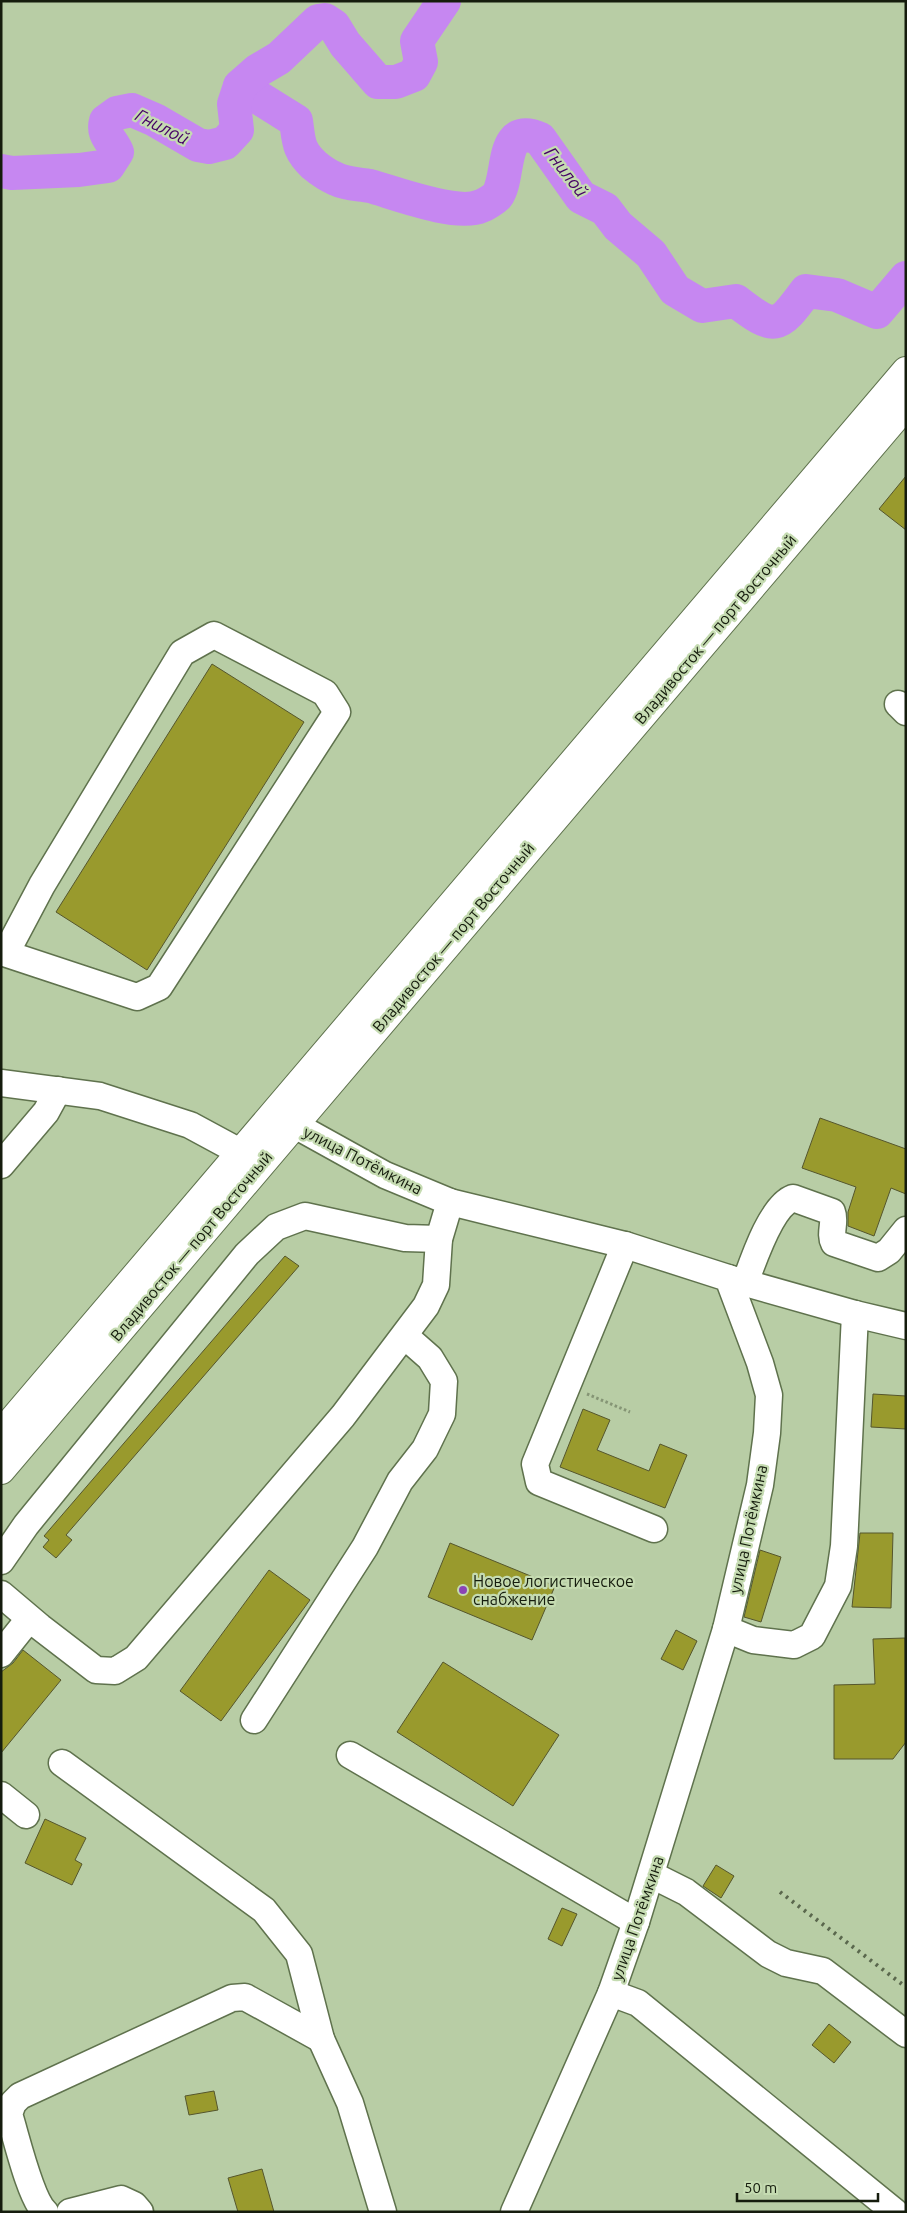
<svg xmlns="http://www.w3.org/2000/svg" width="907" height="2213" font-family="Ubuntu,sans-serif">
  <style>
    .lines { fill: none; stroke-linecap: round; stroke-linejoin: round }
    .river { stroke: #c687f1; stroke-width: 34 }
    .building { fill: #999a2d; stroke: #55562d }
    .minor-casing { stroke: #5f724d; stroke-width: 29 }
    .highway-casing { stroke: #5f724d; stroke-width: 30 }
    .path { stroke: #859575; stroke-width: 3; stroke-dasharray: 2.5 2.5; stroke-linecap: butt }
    .minor { stroke: #fff; stroke-width: 26 }
    .highway { stroke: #fff; stroke-width: 28 }
    .rail { stroke: #5a674d; stroke-width: 4; stroke-dasharray: 2.5 5; stroke-linecap: butt }
    .poi-dot { fill: #8b43b6; stroke: #c5dbb1; stroke-width: 2 }
    .labels { text-anchor: middle; stroke-width: 4.5; stroke-linejoin: round; paint-order: stroke }
    .street-label { font-size: 16px; fill: #151c0d; stroke: #c5dbb1 }
    .poi-label { font-size: 16px; fill: #151c0d; stroke: #c5dbb1; text-anchor: start }
    .water-label { font-size: 18px; font-style: italic; fill: #450065; stroke: #c5dbb1 }
  </style>
  <rect width="100%" height="100%" fill="#b8cda5"/>
  <g class="lines">
    <g class="river">
      <path d="M 240,86 L 296,121 C 299,142 298,150 314,165 C 320,170 329,176 336,179 C 346,184 359,184 370,186 C 395,193 457,217 481,206 C 485,205 494,199 497,196 C 511,177 499,120 540,139 L 581,197 L 605,209 L 618,226 L 651,254 L 675,290 L 702,306 L 736,301 C 775,331 778,329 806,291 L 837,295 L 877,312 L 906,278"/>
      <path d="M 1,171 L 12,173 L 79,170 L 108,166 L 117,152 C 112,140 102,135 106,121 L 117,113 L 132,110 L 155,120 L 198,145 L 209,147 L 225,143 L 237,130 L 234,104 L 240,86 L 257,71 L 279,58 L 318,21 L 325,20 L 334,26 L 345,44 L 378,82 L 396,82 L 414,75 L 421,62 L 417,41 L 444,1"/>
    </g>
  </g>
  <g class="building">
    <polygon points="906,476 906,530 879,509"/>
    <polygon points="212,664 304,722 147,970 56,912"/>
    <polygon points="820,1118 906,1149 906,1194 891,1188 874,1236 848,1226 848,1212 856,1187 802,1168"/>
    <polygon points="285,1256 299,1266 66,1535 72,1540 56,1558 43,1547 49,1540 44,1536"/>
    <polygon points="873,1394 906,1396 906,1429 871,1427"/>
    <polygon points="583,1409 610,1420 597,1450 649,1471 660,1444 687,1455 665,1508 560,1467"/>
    <polygon points="860,1533 893,1533 891,1608 852,1607"/>
    <polygon points="450,1543 555,1586 532,1640 428,1597"/>
    <polygon points="760,1550 781,1557 761,1622 744,1617"/>
    <polygon points="269,1570 310,1600 221,1721 180,1691"/>
    <polygon points="676,1630 697,1641 683,1670 661,1659"/>
    <polygon points="905,1638 906,1742 893,1759 834,1759 834,1685 875,1684 873,1639"/>
    <polygon points="23,1650 61,1680 1,1753 1,1672 13,1663"/>
    <polygon points="443,1662 559,1735 513,1806 397,1732"/>
    <polygon points="45,1819 86,1838 75,1860 82,1864 72,1885 25,1863"/>
    <polygon points="716,1865 734,1876 721,1898 703,1886"/>
    <polygon points="562,1908 577,1914 562,1946 548,1939"/>
    <polygon points="829,2024 851,2042 834,2063 812,2045"/>
    <polygon points="214,2091 218,2110 189,2115 185,2096"/>
    <polygon points="262,2169 274,2212 238,2212 228,2178"/>
  </g>
  <g class="lines">
    <g class="minor-casing">
      <g id="minor">
        <polyline points="898,704 906,712"/>
        <polyline points="1,952 137,997 159,987 337,712 325,693 214,635 182,653 42,885 6,953"/>
        <polyline points="1,1083 100,1096 190,1125 240,1152"/>
        <polyline points="293,1124 385,1175 450,1202 625,1245 728,1278 760,1363 769,1395 767,1433 760,1485 726,1629 636,1922 611,1993 514,2212"/>
        <polyline points="1,1165 46,1112 58,1090"/>
        <polyline points="625,1245 535,1464 539,1482 654,1529"/>
        <polyline points="728,1278 855,1314 906,1326"/>
        <path d="M 745,1283 C 753,1261 771,1206 793,1198 L 832,1212 C 836,1222 829,1233 834,1243 L 878,1258 L 889,1251 L 906,1230"/>
        <polyline points="1,1561 26,1525 247,1254 276,1227 305,1216 405,1238 439,1239"/>
        <polyline points="1,1594 40,1627 96,1670 115,1671 136,1658 343,1416 426,1306 436,1285 439,1239 450,1202"/>
        <polyline points="726,1629 753,1640 794,1645 812,1636 838,1586 844,1546 855,1314"/>
        <polyline points="1,1654 29,1619"/>
        <polyline points="254,1720 365,1547 400,1481 425,1449 442,1414 444,1381 430,1358 405,1336"/>
        <polyline points="350,1755 636,1922"/>
        <polyline points="62,1763 264,1910 299,1954 321,2039 350,2103 383,2212"/>
        <polyline points="1,1795 26,1815"/>
        <polyline points="652,1875 686,1892 768,1954 786,1963 823,1971 906,2034"/>
        <polyline points="611,1993 638,2003 895,2212"/>
        <path d="M 45,2212 C 30,2198 16,2136 9,2114 L 13,2103 L 20,2096 L 232,1998 L 245,1997 L 321,2039"/>
        <polyline points="70,2212 121,2199 134,2205 140,2212"/>
      </g>
    </g>
    <g class="highway-casing">
      <g id="highway">
        <polyline points="1,1434 906,371"/>
        <polyline points="1,1470 906,405"/>
      </g>
    </g>
    <polyline class="path" points="587,1394 630,1412"/>
    <use href="#minor" class="minor"/>
    <use href="#highway" class="highway"/>
    <polyline class="rail" points="780,1892 906,1987"/>
  </g>
  <circle class="poi-dot" cx="463" cy="1590" r="5"/>
  <g class="labels">
    <g class="street-label">
      <text transform="translate(715 629) rotate(-50)" y="6">Владивосток — порт Восточный</text>
      <text transform="translate(453 937) rotate(-50)" y="6">Владивосток — порт Восточный</text>
      <text transform="translate(363 1160) rotate(27)" y="6">улица Потёмкина</text>
      <text transform="translate(191 1246) rotate(-50)" y="6">Владивосток — порт Восточный</text>
      <text transform="translate(748 1529) rotate(-78)" y="6">улица Потёмкина</text>
      <text transform="translate(637 1918) rotate(-71)" y="6">улица Потёмкина</text>
    </g>
    <g class="poi-label">
      <text x="473" y="1587">Новое логистическое<tspan x="473" dy="18">снабжение</tspan></text>
    </g>
    <g class="water-label">
      <text transform="translate(162 127) rotate(27)" y="6">Гнилой</text>
      <text transform="translate(566 172) rotate(52)" y="6">Гнилой</text>
    </g>
  </g>
  <rect width="907" height="2213" fill="none" stroke="#151c0d" stroke-width="5"/>
  <path d="M737 2193v8h141v-8" fill="none" stroke="#151c0d" stroke-width="2.5"/>
  <text x="744" y="2193" font-size="15" fill="#151c0d" stroke="#c5dbb1" stroke-width="4" paint-order="stroke">50 m</text>
</svg>
